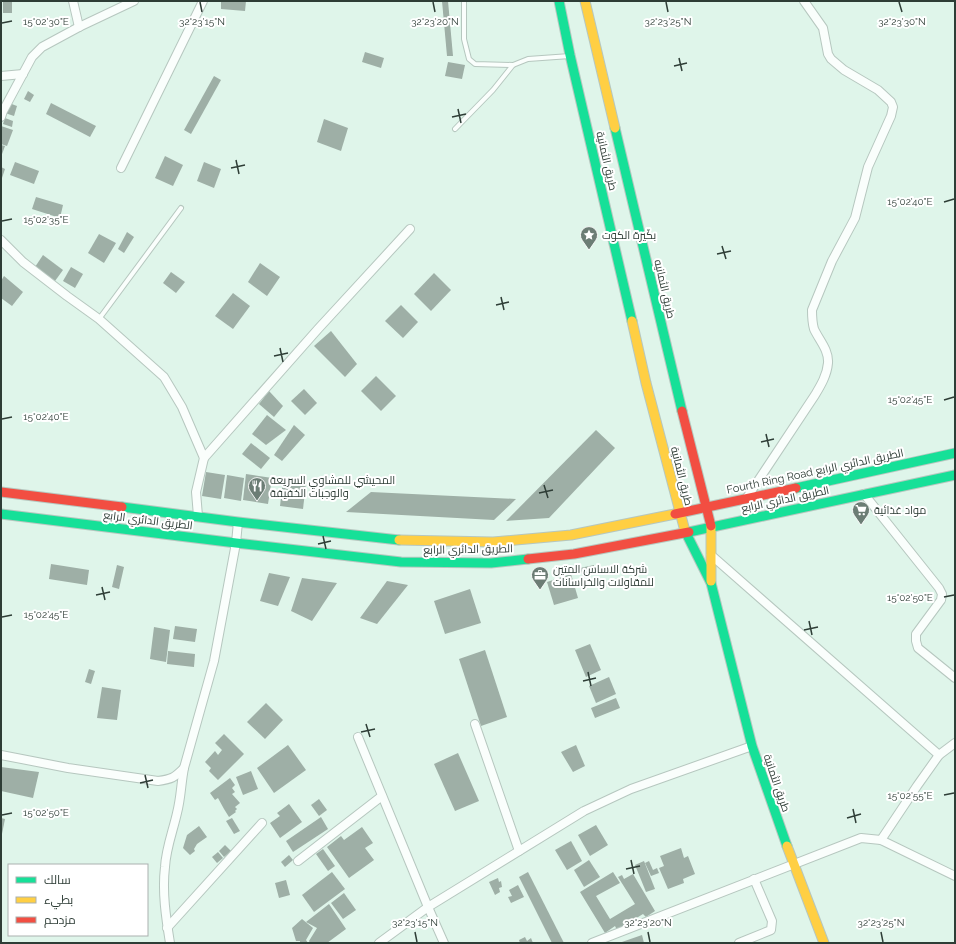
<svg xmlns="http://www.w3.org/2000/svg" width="956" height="944" font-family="Raleway,Cairo,sans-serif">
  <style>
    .building { fill: #9eafa6 }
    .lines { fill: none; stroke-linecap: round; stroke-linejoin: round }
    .lane-casing { stroke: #b6c7bf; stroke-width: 6 }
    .street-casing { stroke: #b6c7bf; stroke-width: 10 }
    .fast-casing { stroke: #b6c7bf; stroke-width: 11 }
    .slow-casing { stroke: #b6c7bf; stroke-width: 11 }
    .jam-casing { stroke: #b6c7bf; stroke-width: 11 }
    .lane { stroke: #fafefc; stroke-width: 4 }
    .street { stroke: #fafefc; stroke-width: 8 }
    .fast { stroke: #16e098; stroke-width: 9 }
    .slow { stroke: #ffcf43; stroke-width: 9 }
    .jam { stroke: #f24e42; stroke-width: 9 }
    .ticks { fill: none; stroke: #2e3d36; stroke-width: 1.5 }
    .labels { text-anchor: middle; stroke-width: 4; stroke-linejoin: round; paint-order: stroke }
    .street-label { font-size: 11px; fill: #2e3d36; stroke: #fff }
    .poi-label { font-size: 11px; fill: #2e3d36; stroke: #fff; text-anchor: start }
    .ticks-label { font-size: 10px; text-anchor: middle; fill: #2e3d36; stroke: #fff; stroke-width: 4; stroke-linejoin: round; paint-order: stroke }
  </style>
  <rect width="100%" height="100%" fill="#dff5ea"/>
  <g class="building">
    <rect x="3" y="1" width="9" height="12"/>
    <polygon points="221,1 246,1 245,11 221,9"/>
    <polygon points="442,1 448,1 453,56 447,56"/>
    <polygon points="365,52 384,58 381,68 362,62"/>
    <polygon points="448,62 465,65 462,79 445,76"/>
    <polygon points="214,76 221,80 191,134 184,130"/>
    <polygon points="28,91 34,95 30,102 24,99"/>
    <polygon points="9,103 17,106 14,116 5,113"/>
    <polygon points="51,103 96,126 90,137 46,114"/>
    <polygon points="5,118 13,121 12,127 3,124"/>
    <polygon points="324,119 348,128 341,151 317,142"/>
    <polygon points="1,126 13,130 7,146 1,144"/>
    <polygon points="1,145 5,146 1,157"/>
    <polygon points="165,156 183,165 173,186 155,178"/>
    <polygon points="15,162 39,171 34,184 10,175"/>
    <polygon points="204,162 221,169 214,188 197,181"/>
    <polygon points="1,167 5,169 1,181"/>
    <polygon points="36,197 63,205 60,218 32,209"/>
    <polygon points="127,232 134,237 124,253 118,249"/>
    <polygon points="99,234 116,243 104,263 88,253"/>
    <polygon points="43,255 63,270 55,281 35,267"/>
    <polygon points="260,263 280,277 267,296 248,282"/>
    <polygon points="71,267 83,274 75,288 63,281"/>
    <polygon points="171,272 185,282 176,293 163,283"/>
    <polygon points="434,273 451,290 431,311 414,294"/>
    <polygon points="4,276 23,292 12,306 1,298 1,281"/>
    <polygon points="233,293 250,306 233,329 215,316"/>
    <polygon points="401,305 418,322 403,338 385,321"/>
    <polygon points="331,331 357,364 345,377 314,346"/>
    <polygon points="376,376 396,396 381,411 361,391"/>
    <polygon points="304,389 317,403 305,415 291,401"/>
    <polygon points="269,391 283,406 274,417 259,404"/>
    <polygon points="267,415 286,430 266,445 252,434"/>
    <polygon points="294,425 305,435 282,461 274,455"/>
    <polygon points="596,430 615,448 549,518 506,521"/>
    <polygon points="251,443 270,458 261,469 242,454"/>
    <polygon points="206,472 225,475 221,499 202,496"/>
    <polygon points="246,474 272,478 268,504 243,500"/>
    <polygon points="227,475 244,478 241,501 224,498"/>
    <polygon points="283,480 306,483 303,509 280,506"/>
    <polygon points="371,492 516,499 494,520 346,512"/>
    <polygon points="51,564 89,570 87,585 49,579"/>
    <polygon points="117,565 124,567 119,589 112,587"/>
    <polygon points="594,565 595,574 583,577 580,568"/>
    <polygon points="269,573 290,577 278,606 260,601"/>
    <polygon points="571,574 578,598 554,605 547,582"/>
    <polygon points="302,578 337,583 312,621 291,611"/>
    <polygon points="387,581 408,585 377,624 360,618"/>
    <polygon points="470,589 481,623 445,634 434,601"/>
    <polygon points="175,626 197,629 195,642 173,639"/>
    <polygon points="154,627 170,630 166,662 150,659"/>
    <polygon points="590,644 601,670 586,677 575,650"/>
    <polygon points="485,650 507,717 481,726 459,659"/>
    <polygon points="168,651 195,654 194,667 167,664"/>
    <polygon points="89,669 95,671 91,684 85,682"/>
    <polygon points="609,677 616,694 596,703 589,686"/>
    <polygon points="102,687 121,690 117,720 97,718"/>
    <polygon points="616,698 620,708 595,718 591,708"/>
    <polygon points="266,703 283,720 265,739 247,722"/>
    <polygon points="224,734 244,754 218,780 209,771 211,768 205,762 215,751 218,755 222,750 215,743"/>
    <polygon points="288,745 306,770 274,793 257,768"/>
    <polygon points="576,745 585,766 573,772 561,752"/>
    <polygon points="458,753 479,801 455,811 434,764"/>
    <polygon points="1,767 39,772 33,798 1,791"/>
    <polygon points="251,771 258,789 243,795 236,777"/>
    <polygon points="230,778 235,785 232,788 235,792 232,794 240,803 235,807 237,809 235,811 236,812 229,817 224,809 218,798 215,800 210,793"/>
    <polygon points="319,799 327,810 319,816 311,805"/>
    <polygon points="289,804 302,822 280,838 270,823 280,816 277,813"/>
    <polygon points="321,817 328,829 293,852 286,841"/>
    <polygon points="1,818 5,819 2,834 1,833"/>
    <polygon points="232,818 240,831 234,834 226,821"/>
    <polygon points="596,825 608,845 590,856 578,835"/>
    <polygon points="199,826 207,837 197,844 194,849 195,851 190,855 183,848 187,835"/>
    <polygon points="362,827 373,843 365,848 374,860 349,878 327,847 341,836 344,840"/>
    <polygon points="571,841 582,861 567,870 555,850"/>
    <polygon points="225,845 231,851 224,857 219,851"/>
    <polygon points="681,848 684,858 688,856 695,874 683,879 684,883 668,889 659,868 664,866 660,856"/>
    <polygon points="323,849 335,866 328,871 316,854"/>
    <polygon points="218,852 223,858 217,863 212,857"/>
    <polygon points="289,855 293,860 285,867 281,862"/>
    <polygon points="589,860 600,877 584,887 574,870"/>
    <polygon points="644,861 655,889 646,892 635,865"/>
    <polygon points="649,861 653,870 657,868 659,873 651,876 645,863"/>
    <polygon points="332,872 345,889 314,912 302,895"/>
    <polygon points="528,872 564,943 552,943 519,877"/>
    <polygon points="613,872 620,883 596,896 610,919 635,904 618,877 622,875 624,879 633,874 655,911 646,917 643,914 617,930 615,926 605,933 580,892"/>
    <polygon points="498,878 499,882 501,881 502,887 499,888 500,892 495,895 489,882"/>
    <polygon points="286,880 290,895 279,898 275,883"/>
    <polygon points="518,885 524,897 511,903 508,897 512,896 509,890"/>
    <polygon points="344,893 356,910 343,919 331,903"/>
    <polygon points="329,904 346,929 327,943 310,943 309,941 317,928 306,922"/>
    <polygon points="302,919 313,928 306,940 308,943 300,943 300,941 296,941 292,928"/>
    <polygon points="642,935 644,943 619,943"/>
    <polygon points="525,937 527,941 531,938 533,943 520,943 519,940"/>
  </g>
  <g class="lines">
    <g class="lane-casing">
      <g id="lane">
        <polyline points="464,1 464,39 469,59 475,64 513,65"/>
        <polyline points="455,129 493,90 513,65 528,59 570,56"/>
        <polyline points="99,319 181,208"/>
      </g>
    </g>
    <g class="street-casing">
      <g id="street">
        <polyline points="73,1 79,27"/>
        <polyline points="1,76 23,74"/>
        <polyline points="1,117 3,111 32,57 42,47 79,27 134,1"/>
        <polyline points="121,168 203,1"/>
        <polyline points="1,240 23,262 67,296 99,319 164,377 182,407 204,458 196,492 198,516"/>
        <polyline points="204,458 318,329 410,229"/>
        <polyline points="864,494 939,588 942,594 941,600 916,634 916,641 918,648 955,678"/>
        <path d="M 746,499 L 815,395 C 821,385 827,375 828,363 C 829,350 819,340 814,329 C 812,322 812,316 812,310 L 832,261 L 855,218 L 868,167 L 891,116 L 893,107 L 891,102 L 878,90 L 844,70 L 831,59 L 828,54 L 823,28 L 804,1"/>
        <polyline points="711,555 939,755"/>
        <polyline points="475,724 519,851"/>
        <polyline points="358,737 428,907 444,943"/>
        <path d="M 1,755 L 68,768 L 158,781 C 172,779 174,778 184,768 L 214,661 L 236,543 L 238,522"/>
        <polyline points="881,840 917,786 939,755 955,743"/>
        <polyline points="298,861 382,796"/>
        <polyline points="167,928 262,823"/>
        <path d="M 170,943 C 166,918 162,892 165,867 C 166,848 173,831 177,813 C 181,798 181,783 184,768"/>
        <polyline points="379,943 428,907 584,811 631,789 752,746"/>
        <polyline points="592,943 861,838 881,840 955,876"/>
        <polyline points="739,943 771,930 772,921 754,879"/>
      </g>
    </g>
    <g class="fast-casing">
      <g id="fast">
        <polyline points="559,1 570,55 632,321"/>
        <polyline points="615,128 682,411"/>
        <polyline points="796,488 955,453"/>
        <polyline points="122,507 238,522 399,540"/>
        <polyline points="1,514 236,543 401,562 491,563 528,559"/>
        <polyline points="685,531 711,583 752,746 787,846"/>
        <polyline points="689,532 955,475"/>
      </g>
    </g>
    <g class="slow-casing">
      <g id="slow">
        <polyline points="585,1 615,128"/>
        <polyline points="632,321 646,383 685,531"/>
        <polyline points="711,526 711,581"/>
        <polyline points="399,540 493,542 571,535 675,514"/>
        <polyline points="787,846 824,943"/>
      </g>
    </g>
    <g class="jam-casing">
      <g id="jam">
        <polyline points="682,411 711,526"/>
        <polyline points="1,492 122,507"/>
        <polyline points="675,514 796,488"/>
        <polyline points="528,559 574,554 689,532"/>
      </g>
    </g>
    <use href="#lane" class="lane"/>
    <use href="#street" class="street"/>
    <use href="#fast" class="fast"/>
    <use href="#slow" class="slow"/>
    <use href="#jam" class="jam"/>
  </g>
  <path class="ticks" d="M 200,2 L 202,12M 433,2 L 435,12M 666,2 L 668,12M 899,2 L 902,12M 2,23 L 12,21M 679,58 L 682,71M 674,66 L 687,63M 458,109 L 461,123M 452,117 L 466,114M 236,160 L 239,174M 231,168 L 245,165M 944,202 L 954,199M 2,221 L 12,219M 722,246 L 726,259M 717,254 L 731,251M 501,297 L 504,310M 496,305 L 509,302M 280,348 L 283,362M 274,356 L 288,353M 944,400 L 954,397M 2,419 L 12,417M 766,434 L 769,447M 761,442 L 774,439M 544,485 L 548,498M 539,493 L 553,490M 323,536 L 326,549M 318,544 L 331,541M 102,587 L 105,600M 96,595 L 110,592M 944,597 L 954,595M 2,617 L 12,615M 809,621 L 812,635M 804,630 L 818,627M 588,672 L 591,686M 583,681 L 596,678M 366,724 L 370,737M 361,732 L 375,729M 145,775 L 148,788M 140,783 L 153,780M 944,795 L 954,793M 853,809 L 856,823M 2,815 L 12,813M 847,818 L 861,814M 631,860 L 634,874M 626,869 L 640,866M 415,932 L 417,942M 648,932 L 650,942M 881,932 L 883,942"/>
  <defs>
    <g id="sight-pin" transform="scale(0.9)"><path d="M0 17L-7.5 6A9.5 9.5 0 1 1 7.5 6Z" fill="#6c7d75" stroke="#fff"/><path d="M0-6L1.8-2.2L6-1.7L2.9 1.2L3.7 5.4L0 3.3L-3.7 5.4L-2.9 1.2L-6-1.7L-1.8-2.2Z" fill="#fff"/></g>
    <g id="restaurant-pin" transform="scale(0.9)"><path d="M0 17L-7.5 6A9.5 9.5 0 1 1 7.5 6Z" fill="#6c7d75" stroke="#fff"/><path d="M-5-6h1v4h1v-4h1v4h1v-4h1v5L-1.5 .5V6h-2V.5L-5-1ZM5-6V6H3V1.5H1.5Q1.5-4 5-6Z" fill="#fff"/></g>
    <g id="supermarket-pin" transform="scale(0.9)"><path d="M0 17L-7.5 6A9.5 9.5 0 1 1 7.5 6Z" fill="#6c7d75" stroke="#fff"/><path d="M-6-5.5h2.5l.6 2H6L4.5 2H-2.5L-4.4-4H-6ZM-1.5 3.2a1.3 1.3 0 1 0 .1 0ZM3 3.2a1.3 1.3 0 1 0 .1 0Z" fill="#fff"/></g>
    <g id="office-pin" transform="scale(0.9)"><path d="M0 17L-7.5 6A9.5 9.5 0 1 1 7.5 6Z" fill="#6c7d75" stroke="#fff"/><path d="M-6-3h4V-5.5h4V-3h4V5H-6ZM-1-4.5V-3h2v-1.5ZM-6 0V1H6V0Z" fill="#fff"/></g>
  </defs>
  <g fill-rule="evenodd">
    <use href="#sight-pin" x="589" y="235"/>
    <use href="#restaurant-pin" x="257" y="486"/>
    <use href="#supermarket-pin" x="861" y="510"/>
    <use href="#office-pin" x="540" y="575"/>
  </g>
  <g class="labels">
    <g class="street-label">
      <text transform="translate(607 161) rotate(77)" y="4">طريق الثمانية</text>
      <text transform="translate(665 289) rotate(77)" y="4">طريق الثمانيه</text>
      <text transform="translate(815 471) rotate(-12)" y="4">Fourth Ring Road الطريق الدائري الرابع</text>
      <text transform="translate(682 476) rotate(76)" y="4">طريق الثمانية</text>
      <text transform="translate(785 499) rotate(-12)" y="4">الطريق الدائري الرابع</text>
      <text transform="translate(148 520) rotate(7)" y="4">الطريق الدائري الرابع</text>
      <text transform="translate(468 549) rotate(-1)" y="4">الطريق الدائري الرابع</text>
      <text transform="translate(777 783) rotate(71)" y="4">طريق الثمانية</text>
    </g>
    <g class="poi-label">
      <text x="602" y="239">بكّيرة الكوت</text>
      <text x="270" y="484">المحيشي للمشاوي السريعة<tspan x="270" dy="13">والوجبات الخفيفة</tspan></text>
      <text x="874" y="514">مواد غذائية</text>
      <text x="553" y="573">شركة الاساس المتين<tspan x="553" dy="13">للمقاولات والخراسانات</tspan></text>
    </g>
  </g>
  <g class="ticks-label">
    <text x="46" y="25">15°02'30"E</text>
    <text x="202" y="25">32°23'15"N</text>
    <text x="435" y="25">32°23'20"N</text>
    <text x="668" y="25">32°23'25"N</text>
    <text x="902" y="25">32°23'30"N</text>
    <text x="910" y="205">15°02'40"E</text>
    <text x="46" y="223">15°02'35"E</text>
    <text x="910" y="403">15°02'45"E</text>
    <text x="46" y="420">15°02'40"E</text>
    <text x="910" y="601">15°02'50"E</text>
    <text x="46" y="618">15°02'45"E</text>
    <text x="910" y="799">15°02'55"E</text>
    <text x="46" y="816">15°02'50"E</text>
    <text x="415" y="926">32°23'15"N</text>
    <text x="648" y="926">32°23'20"N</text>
    <text x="881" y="926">32°23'25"N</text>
  </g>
  <rect width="956" height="944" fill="none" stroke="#2e3d36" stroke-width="4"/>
  <rect x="8" y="864" width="140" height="72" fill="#ffffff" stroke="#abb1af"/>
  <rect x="16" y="877" width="20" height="6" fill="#16e098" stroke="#abb1af"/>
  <text x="44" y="884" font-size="12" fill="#2e3d36">سالك</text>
  <rect x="16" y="897" width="20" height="6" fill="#ffcf43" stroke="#abb1af"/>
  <text x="44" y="904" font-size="12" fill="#2e3d36">بطيء</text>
  <rect x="16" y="917" width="20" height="6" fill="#f24e42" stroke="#abb1af"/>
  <text x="44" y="924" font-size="12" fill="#2e3d36">مزدحم</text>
</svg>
